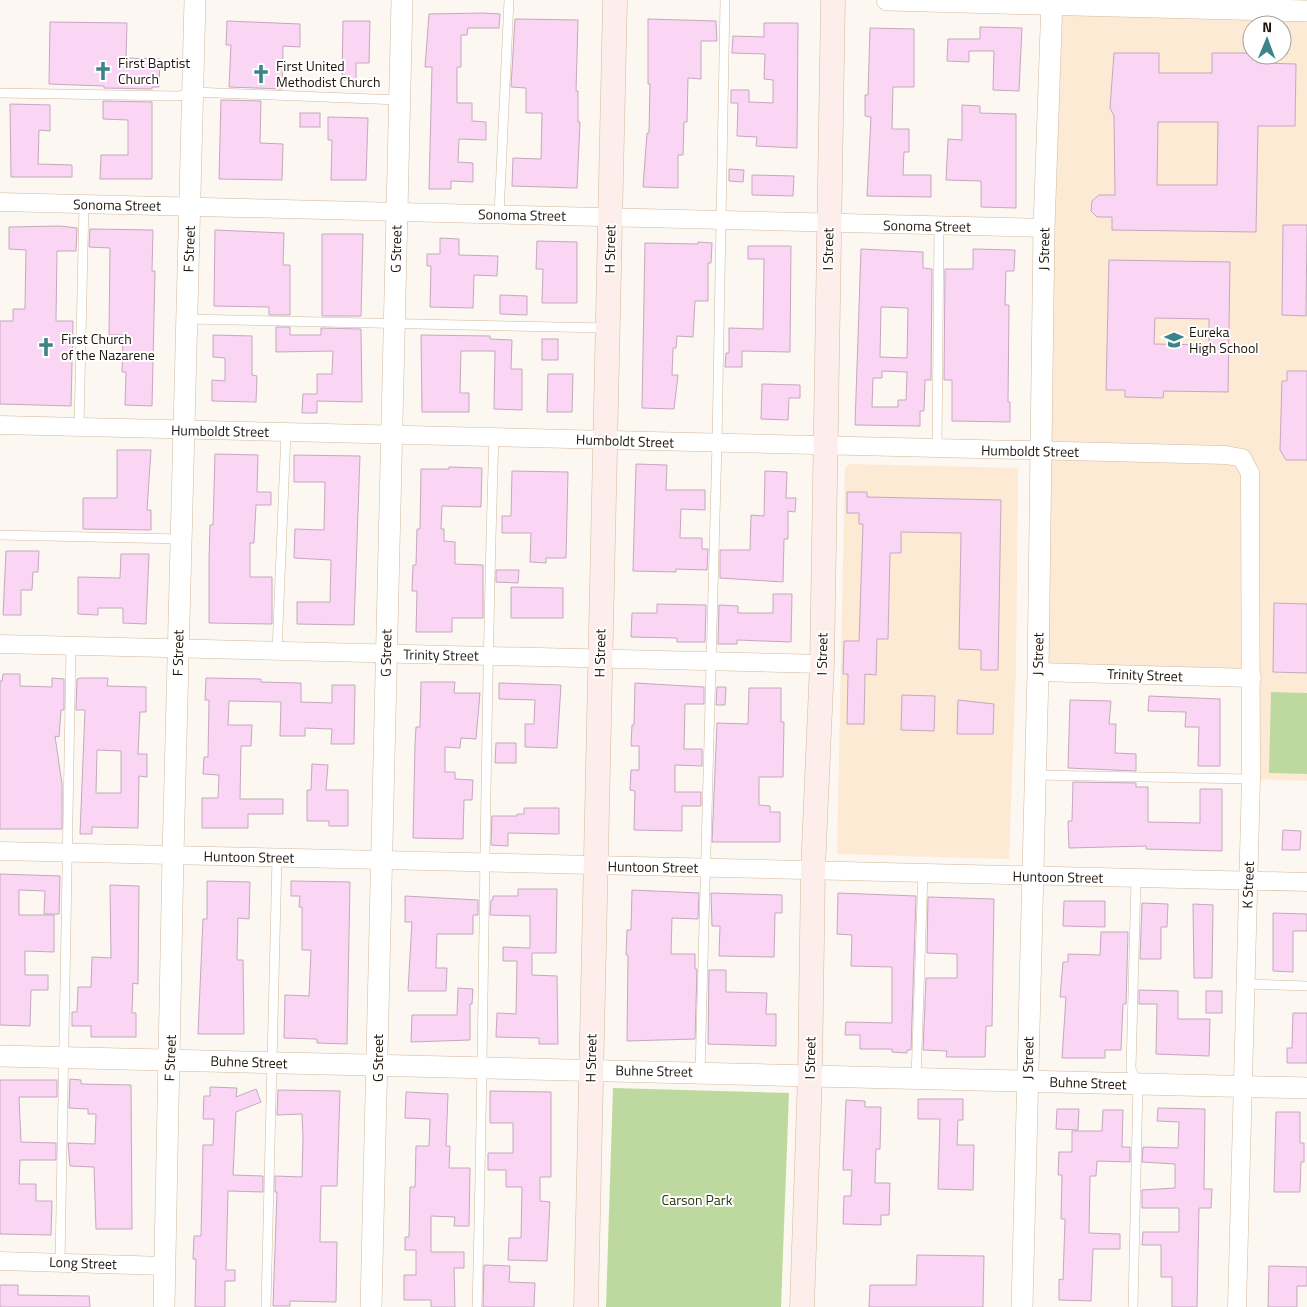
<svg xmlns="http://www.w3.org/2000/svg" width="1307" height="1307" font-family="'Titillium Web',sans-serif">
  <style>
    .built { fill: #fdead5; fill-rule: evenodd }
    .green { fill: #bed9a0 }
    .building { fill: #fad6f4; stroke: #c5a8bf; fill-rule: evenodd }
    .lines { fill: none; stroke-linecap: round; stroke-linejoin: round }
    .service-casing { stroke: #d2b99e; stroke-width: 10 }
    .minor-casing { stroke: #d2b99e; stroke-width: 19 }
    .tertiary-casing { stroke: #d2b99e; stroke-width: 22 }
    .secondary-casing { stroke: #d2b99e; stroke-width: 25 }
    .service { stroke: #fff; stroke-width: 9 }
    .minor { stroke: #fff; stroke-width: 18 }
    .tertiary { stroke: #fff; stroke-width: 21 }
    .secondary { stroke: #fdeeeb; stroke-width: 24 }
    .labels { text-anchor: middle; stroke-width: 4; stroke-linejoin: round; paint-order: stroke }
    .poi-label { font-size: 14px; fill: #1e150b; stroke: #fff; text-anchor: start }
    .street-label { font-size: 14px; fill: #1e150b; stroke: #fff }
    .park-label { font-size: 14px; fill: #283b0b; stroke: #fff }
  </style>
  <rect width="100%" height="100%" fill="#fcf7f1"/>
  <g class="built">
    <path d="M 1052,4 L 1307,11 L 1307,781 L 1251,779 L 1252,678 L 1038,672 ZM 1252,25 L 1282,25 L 1282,55 L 1252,55 Z"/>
    <polygon points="850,464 1018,468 1016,670 1009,859 837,854 845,468"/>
  </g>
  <g class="green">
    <polygon points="1271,692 1307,693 1307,774 1269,773"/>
    <polygon points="613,1088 789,1093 781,1307 606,1307"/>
  </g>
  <g class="building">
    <polygon points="483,13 500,14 499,28 468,28 467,35 461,35 461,67 457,67 457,103 472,103 472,121 486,122 486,140 459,139 458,162 473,163 473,182 451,181 451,189 429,189 432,67 425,67 429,14"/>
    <polygon points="515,19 578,20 576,91 578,91 578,122 580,122 577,188 512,186 513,158 541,159 542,113 526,113 526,88 511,87"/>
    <polygon points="648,19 716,21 717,41 701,41 701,79 688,78 687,122 684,122 683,155 678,155 678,188 643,187 647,133 649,133 650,84 648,84"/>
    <polygon points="227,21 300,24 300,47 283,46 282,89 229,87 231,45 226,45"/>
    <polygon points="343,21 370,21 369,63 356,63 356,80 342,80"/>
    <polygon points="50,22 127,23 126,58 160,59 159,87 152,87 152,89 104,88 104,86 49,84"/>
    <polygon points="764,23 798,23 797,148 756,146 757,137 737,136 738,103 731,103 731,90 749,90 749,102 773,103 773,80 764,79 765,54 732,53 733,36 764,37"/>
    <polygon points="980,27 1022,28 1019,91 993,90 994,51 969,51 969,62 947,61 948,39 980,39"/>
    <polygon points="870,28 914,29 914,87 893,87 892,129 909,129 909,152 904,152 903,175 931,175 931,197 867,196 871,117 865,116 865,95 868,95"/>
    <path d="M 1114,53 L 1159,53 L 1159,73 L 1212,73 L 1212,53 L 1252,53 L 1261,55 L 1261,63 L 1296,64 L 1295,126 L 1258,126 L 1256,232 L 1112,230 L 1112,217 L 1097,217 L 1091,211 L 1092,201 L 1099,195 L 1115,195 L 1114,116 L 1110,108 ZM 1158,122 L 1218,122 L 1217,185 L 1157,185 Z"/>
    <polygon points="221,100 261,101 260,143 283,144 282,180 219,179"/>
    <polygon points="103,101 152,102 152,179 100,179 101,155 128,155 128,120 103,119"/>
    <polygon points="10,104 50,105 50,131 39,130 38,164 72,165 72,177 11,177"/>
    <polygon points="962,105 980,106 980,113 1016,114 1016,208 981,207 981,181 946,180 948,139 962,140"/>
    <rect x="300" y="113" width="20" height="14"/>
    <polygon points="328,117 368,118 366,180 331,180 332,140 328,140"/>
    <polygon points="729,169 744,170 743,182 729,181"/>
    <polygon points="752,175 794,176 793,196 752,195"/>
    <polygon points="1283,225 1307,225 1306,316 1282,315"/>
    <polygon points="60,226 77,228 76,251 57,251 56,321 73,321 71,406 0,404 0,321 13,321 13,309 25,309 26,250 9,249 9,227"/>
    <polygon points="90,229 153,230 152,271 155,271 152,406 125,405 126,372 122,372 123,335 109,335 110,248 89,247"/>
    <polygon points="215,230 284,233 283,265 290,265 290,315 269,315 269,307 214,306"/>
    <polygon points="322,234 363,234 361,316 322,316"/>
    <polygon points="440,238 459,239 459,255 498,256 497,276 474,275 473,308 430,307 431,266 427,266 427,254 440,254"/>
    <polygon points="537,241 577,242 577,303 542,303 543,269 536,269"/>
    <polygon points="698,242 712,243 711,263 708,263 708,301 695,301 693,337 677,336 676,348 673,348 672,375 678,375 674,409 642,408 645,243 698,244"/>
    <polygon points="748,246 791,246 790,352 742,351 742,367 725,367 726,353 729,353 729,328 763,329 764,259 748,259"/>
    <path d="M 861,249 L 923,252 L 923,268 L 932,269 L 931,380 L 925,380 L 924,411 L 920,411 L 920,426 L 855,425 ZM 881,307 L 908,308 L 907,358 L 880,357 ZM 882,371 L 907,372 L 906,400 L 898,400 L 898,407 L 872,407 L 873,378 L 882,378 Z"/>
    <polygon points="973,249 1015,250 1014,271 1006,271 1005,305 1009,305 1008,402 1010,402 1010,422 952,421 952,380 944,380 945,269 973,269"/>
    <path d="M 1109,260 L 1230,262 L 1228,392 L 1164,391 L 1163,398 L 1125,397 L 1125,390 L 1106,390 ZM 1155,318 L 1209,319 L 1209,345 L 1154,344 Z"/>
    <polygon points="500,295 527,296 527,315 500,314"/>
    <polygon points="276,327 290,327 290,335 321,335 321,328 361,329 362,402 317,401 317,413 302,413 303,394 317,394 317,374 332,374 333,351 276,352"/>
    <polygon points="213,335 252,336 252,375 257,376 256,402 212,401 212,380 225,381 225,358 213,357"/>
    <polygon points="421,335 490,336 490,339 512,340 511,369 522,369 522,410 494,409 495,351 461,351 460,393 469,393 469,412 422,412"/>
    <rect x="542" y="339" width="16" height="21"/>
    <polygon points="1287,371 1307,371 1307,460 1286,460 1280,450 1282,381 1287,381"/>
    <polygon points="548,374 573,374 572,412 547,412"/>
    <polygon points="762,384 800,385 800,398 789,398 788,420 761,419"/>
    <polygon points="117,450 151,450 147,510 151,510 151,530 83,529 83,498 117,498"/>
    <polygon points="215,454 258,455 257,492 271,492 271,505 256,505 254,543 250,543 250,577 272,577 272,624 209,623 209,560 210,525 213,525"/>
    <polygon points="294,455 360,456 354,625 297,624 297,602 330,602 331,560 294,558 295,529 324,530 325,482 294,482"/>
    <polygon points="636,464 667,465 666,490 705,490 705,510 681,509 680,538 702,538 702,549 708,549 707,570 676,569 676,572 633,571"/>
    <polygon points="449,467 482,468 481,507 442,506 441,529 444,529 444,541 455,542 455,564 483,565 483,618 452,618 452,632 416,632 417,591 412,591 413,565 416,565 417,529 420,529 421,469 449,469"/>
    <polygon points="512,471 568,472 566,558 546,558 546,563 530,562 531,533 502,533 502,516 511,516"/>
    <polygon points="765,471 787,472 786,498 796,498 795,512 788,511 788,539 784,539 783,582 720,578 720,550 750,550 751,515 764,516"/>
    <polygon points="847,492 867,492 867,497 1001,500 998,670 981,670 981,650 959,649 961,533 901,532 901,553 890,553 888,639 877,639 876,675 865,674 864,724 847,724 848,674 843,674 844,641 859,641 863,524 859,524 859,513 847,513"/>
    <polygon points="6,551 39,551 38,572 33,572 32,590 21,590 21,615 3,615"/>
    <polygon points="121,554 149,554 146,624 123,623 123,608 98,608 98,615 78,614 78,577 120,578"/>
    <polygon points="496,570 519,570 518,583 496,582"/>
    <polygon points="511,587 563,588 563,618 511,618"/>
    <polygon points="773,594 792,594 791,642 737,640 737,644 718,644 719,605 738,606 738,613 773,613"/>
    <polygon points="1274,603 1307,604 1307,673 1273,672"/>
    <polygon points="657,604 706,605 705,642 677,642 677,638 631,637 632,613 657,613"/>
    <polygon points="3,674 20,674 20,686 52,687 52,678 64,679 64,710 61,710 59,737 55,736 62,784 62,829 0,829 0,681 2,681"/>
    <path d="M 81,678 L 108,678 L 107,686 L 146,687 L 146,712 L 140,712 L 138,754 L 147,754 L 147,777 L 139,776 L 138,828 L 92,827 L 92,834 L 80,834 L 85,710 L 76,710 L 77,679 ZM 97,750 L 121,751 L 121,793 L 96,793 Z"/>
    <polygon points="206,678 261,679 261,682 301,683 301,702 332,703 332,685 355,685 354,744 331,744 332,729 305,728 305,736 280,736 281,702 229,701 228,725 252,725 251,746 241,746 240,799 283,799 283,814 248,814 248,828 202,828 202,798 218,798 219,775 203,774 204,757 208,757 209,700 205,700"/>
    <polygon points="421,682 455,682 454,693 480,693 476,739 461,738 460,748 445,747 445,772 455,772 455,779 473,780 472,800 464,800 463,839 413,838 415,744 416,727 420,727"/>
    <polygon points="499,683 561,685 557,748 525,747 525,724 534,724 535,700 499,699"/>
    <polygon points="635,683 704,687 704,704 685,704 684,749 702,749 702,766 675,765 675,792 701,792 701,806 682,806 682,831 634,830 635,791 630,790 631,770 639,770 639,746 631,746 632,725 634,725"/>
    <polygon points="717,687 726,687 725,705 716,705"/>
    <polygon points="749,688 781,688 781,722 784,722 783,777 759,777 759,805 770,806 770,812 780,812 780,842 712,842 717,723 748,724"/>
    <polygon points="902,695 935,696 934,731 901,730"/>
    <polygon points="1149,696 1220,699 1220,766 1198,766 1199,727 1185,727 1186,712 1148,711"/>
    <polygon points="958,700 994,704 993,734 957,734"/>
    <polygon points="1070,700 1111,701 1109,724 1116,724 1115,753 1136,754 1136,771 1068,768"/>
    <polygon points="496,743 516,743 516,763 495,763"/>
    <polygon points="312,764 328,765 326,790 348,790 348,826 329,826 329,821 307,821 307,790 311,790"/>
    <polygon points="1073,782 1136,783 1136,787 1148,787 1148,822 1200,823 1200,789 1222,789 1222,851 1146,849 1146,846 1069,848 1068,821 1072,821"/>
    <polygon points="524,808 559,808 559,834 508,833 508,846 491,845 492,816 517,816 517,814 524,814"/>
    <polygon points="1283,830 1301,831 1300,850 1282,850"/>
    <polygon points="0,874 60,876 59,914 44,914 45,891 19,890 19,915 54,915 54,952 25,951 25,975 48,975 48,990 31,990 30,1026 0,1025"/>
    <polygon points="207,881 250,882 249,919 238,918 237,960 243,960 244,1034 198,1034 203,919 207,919"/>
    <polygon points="291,881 350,882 347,1044 317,1043 317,1039 284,1038 285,995 309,996 311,950 302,950 302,907 299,907 300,896 291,896"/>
    <polygon points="110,885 139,886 138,984 133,983 132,1013 136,1013 136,1037 91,1037 91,1026 72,1026 72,1012 77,1012 78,987 91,987 92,957 111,958"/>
    <polygon points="518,889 557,889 556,953 532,953 532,975 557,976 558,1044 539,1044 539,1038 496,1037 497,1013 516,1014 517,961 503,961 503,947 530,948 530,916 490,915 491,900 493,900 493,896 518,896"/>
    <polygon points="632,890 699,893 698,919 672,918 671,954 695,954 695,969 697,969 695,1039 627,1041 628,955 626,955 627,930 631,930"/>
    <polygon points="711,893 782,895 782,913 775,913 774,957 719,956 720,926 712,926"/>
    <polygon points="838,893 916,896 911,1050 907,1050 907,1053 892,1052 892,1049 860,1049 860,1035 845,1035 846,1022 892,1023 892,967 851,966 852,935 837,934"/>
    <polygon points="405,896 478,900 478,915 473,915 473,934 437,934 436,968 447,968 446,991 408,991 412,922 405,922"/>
    <polygon points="928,897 994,899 992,1026 986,1026 985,1057 946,1057 947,1051 923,1050 926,978 957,978 957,954 927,953"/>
    <polygon points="1064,901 1105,901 1105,927 1063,926"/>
    <polygon points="1142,903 1168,904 1167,927 1161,927 1161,959 1140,959"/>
    <polygon points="1193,904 1213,905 1212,978 1194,978"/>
    <polygon points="1273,913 1307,914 1307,931 1293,931 1293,972 1273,971"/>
    <polygon points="1101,932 1128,932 1126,1004 1123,1004 1121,1050 1105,1050 1105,1058 1062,1058 1066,997 1060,997 1063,962 1068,962 1068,954 1100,955"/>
    <polygon points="709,970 726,970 726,992 767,993 766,1014 776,1014 776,1046 708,1044"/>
    <polygon points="458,988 473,989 472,1004 470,1004 470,1040 411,1042 412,1015 457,1015"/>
    <polygon points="1139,990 1178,991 1178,1019 1210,1019 1209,1056 1156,1054 1157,1004 1139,1004"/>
    <rect x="1206" y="991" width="16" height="22"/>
    <polygon points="1293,1013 1307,1013 1307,1063 1287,1063 1287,1048 1292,1048"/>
    <polygon points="70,1079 81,1080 81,1084 131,1085 132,1229 96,1229 94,1167 70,1166 68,1143 95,1144 96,1114 88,1114 88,1109 69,1108"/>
    <polygon points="0,1080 57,1080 57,1097 19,1097 21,1142 56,1143 56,1160 20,1160 19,1184 36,1184 36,1201 52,1201 51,1235 0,1234"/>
    <polygon points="210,1087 237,1088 236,1097 256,1089 261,1102 236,1112 233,1175 263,1176 263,1192 228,1191 226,1270 235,1270 235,1281 225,1281 225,1307 195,1307 196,1259 193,1259 194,1236 201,1236 203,1145 213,1145 214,1119 203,1119 204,1096 210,1096"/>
    <polygon points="278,1090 340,1091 337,1186 321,1186 320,1242 337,1242 336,1302 290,1301 290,1306 273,1306 277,1192 275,1192 275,1176 302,1177 303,1137 302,1114 277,1115"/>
    <polygon points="490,1091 551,1092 551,1177 540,1177 540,1201 550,1202 547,1261 508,1260 509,1238 521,1238 522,1187 506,1187 506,1170 488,1170 488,1153 513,1153 513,1123 490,1123"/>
    <polygon points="406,1092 448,1094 446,1146 450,1146 449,1168 470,1168 469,1226 454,1226 455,1217 431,1216 431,1252 464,1252 464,1268 454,1268 455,1307 431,1307 431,1300 404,1300 404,1275 416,1275 416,1250 405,1250 405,1237 409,1237 410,1187 415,1187 416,1146 429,1146 430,1119 405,1118"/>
    <polygon points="918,1099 963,1099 963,1120 958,1120 957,1145 974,1145 973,1190 938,1189 940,1119 918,1119"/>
    <polygon points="846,1100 865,1101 865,1107 881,1107 880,1149 876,1149 875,1183 890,1183 889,1215 881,1215 881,1225 843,1224 844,1196 851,1196 852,1170 843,1170"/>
    <polygon points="1158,1108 1205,1109 1204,1189 1212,1189 1211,1208 1199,1208 1197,1307 1172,1307 1172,1277 1161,1277 1161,1245 1142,1245 1143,1232 1179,1232 1179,1208 1142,1208 1142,1190 1175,1188 1175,1164 1142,1162 1143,1147 1178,1148 1179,1122 1157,1121"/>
    <polygon points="1057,1109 1079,1109 1078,1130 1056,1129"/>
    <polygon points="1103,1110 1123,1110 1122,1147 1130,1147 1130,1162 1097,1161 1096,1176 1090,1176 1089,1233 1120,1234 1120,1249 1093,1249 1091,1301 1059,1300 1059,1279 1063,1280 1065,1219 1061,1219 1062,1175 1058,1175 1059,1152 1072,1152 1072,1131 1102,1131"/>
    <polygon points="1276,1112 1300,1112 1300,1143 1304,1143 1304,1162 1301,1162 1300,1192 1274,1192"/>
    <polygon points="917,1255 984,1256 983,1307 869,1307 870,1285 916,1285"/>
    <polygon points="484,1265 510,1266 509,1282 535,1283 534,1307 483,1307"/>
    <polygon points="1269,1266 1307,1267 1307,1286 1297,1286 1297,1307 1268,1307"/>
    <polygon points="0,1285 18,1285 18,1295 89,1296 90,1307 0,1307"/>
  </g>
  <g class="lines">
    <g class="service-casing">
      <g id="service">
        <polyline points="0,93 179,96 193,92 399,100"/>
        <polyline points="499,215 509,0"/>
        <polyline points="187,319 607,328"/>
        <polyline points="79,427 84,204"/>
        <polyline points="937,449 939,226"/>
        <polyline points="0,535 181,539"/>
        <polyline points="277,651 286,432"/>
        <polyline points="1036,775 1251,779"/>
        <polyline points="1245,984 1307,986"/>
        <polyline points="700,1072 717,443 725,0"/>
        <polyline points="916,1078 923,873"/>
        <polyline points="60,1263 71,646"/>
        <polyline points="266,1307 277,857"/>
        <path d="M 477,1307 C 485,1017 484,727 494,437"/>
        <polyline points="1133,1307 1138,1084 1131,1069 1136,879"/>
      </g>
    </g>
    <g class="minor-casing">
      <g id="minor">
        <polyline points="0,202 1044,228"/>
        <polyline points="0,425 1226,455 1242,458 1250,473 1251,779 1237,1307"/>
        <polyline points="0,644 822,664"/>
        <polyline points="1038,672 1252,678"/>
        <polyline points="0,851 1307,882"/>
        <polyline points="0,1261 166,1266"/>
      </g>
    </g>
    <g class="tertiary-casing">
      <g id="tertiary">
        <polyline points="887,0 1307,11"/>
        <polyline points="0,1056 1307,1088"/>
        <polyline points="164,1307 173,855 195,0"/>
        <polyline points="371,1307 402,0"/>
        <polyline points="1022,1307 1038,672 1044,228 1052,0"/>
      </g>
    </g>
    <g class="secondary-casing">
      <g id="secondary">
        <polyline points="586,1307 615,0"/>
        <polyline points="802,1307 810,1075 813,870 822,664 833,0"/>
      </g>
    </g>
    <use href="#service" class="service"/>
    <use href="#minor" class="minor"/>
    <use href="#tertiary" class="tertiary"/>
    <use href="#secondary" class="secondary"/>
  </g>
  <defs>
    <g id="church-bare" transform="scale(1.5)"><path d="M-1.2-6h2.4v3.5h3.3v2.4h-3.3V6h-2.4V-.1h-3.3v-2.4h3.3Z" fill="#3b8487" stroke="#fff" stroke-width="2.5" paint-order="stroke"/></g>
    <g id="school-bare" transform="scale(1.5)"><path d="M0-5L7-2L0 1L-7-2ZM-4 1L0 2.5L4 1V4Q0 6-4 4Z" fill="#3b8487" stroke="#fff" stroke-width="2.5" paint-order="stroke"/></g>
  </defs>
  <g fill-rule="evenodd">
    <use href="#church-bare" x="103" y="71"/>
    <use href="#church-bare" x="261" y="74"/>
    <use href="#school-bare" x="1174" y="340"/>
    <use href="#church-bare" x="46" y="347"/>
  </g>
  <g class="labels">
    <g class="poi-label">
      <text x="118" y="68">First Baptist<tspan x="118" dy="16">Church</tspan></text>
      <text x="276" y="71">First United<tspan x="276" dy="16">Methodist Church</tspan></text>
      <text x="1189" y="337">Eureka<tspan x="1189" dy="16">High School</tspan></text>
      <text x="61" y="344">First Church<tspan x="61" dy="16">of the Nazarene</tspan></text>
    </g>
    <g class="street-label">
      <text transform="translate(117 205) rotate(1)" y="5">Sonoma Street</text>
      <text transform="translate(522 215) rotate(1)" y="5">Sonoma Street</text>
      <text transform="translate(927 226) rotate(1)" y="5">Sonoma Street</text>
      <text transform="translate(189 249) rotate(-88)" y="5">F Street</text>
      <text transform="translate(396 249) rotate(-89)" y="5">G Street</text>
      <text transform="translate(610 249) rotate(-89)" y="5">H Street</text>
      <text transform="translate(828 249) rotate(-89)" y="5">I Street</text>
      <text transform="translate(1044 249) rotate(-89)" y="5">J Street</text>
      <text transform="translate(220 431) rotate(1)" y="5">Humboldt Street</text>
      <text transform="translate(625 441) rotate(2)" y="5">Humboldt Street</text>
      <text transform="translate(1030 451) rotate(1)" y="5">Humboldt Street</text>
      <text transform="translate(178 653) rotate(-89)" y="5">F Street</text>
      <text transform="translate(386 653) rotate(-89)" y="5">G Street</text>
      <text transform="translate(600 653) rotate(-89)" y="5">H Street</text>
      <text transform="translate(822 654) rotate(-89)" y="5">I Street</text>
      <text transform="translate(1038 654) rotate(-89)" y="5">J Street</text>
      <text transform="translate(441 655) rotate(1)" y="5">Trinity Street</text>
      <text transform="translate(1145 675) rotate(2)" y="5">Trinity Street</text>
      <text transform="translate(249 857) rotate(1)" y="5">Huntoon Street</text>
      <text transform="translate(653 867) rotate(1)" y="5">Huntoon Street</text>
      <text transform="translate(1058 877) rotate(1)" y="5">Huntoon Street</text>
      <text transform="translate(1248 885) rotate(-88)" y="5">K Street</text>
      <text transform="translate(170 1058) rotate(-88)" y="5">F Street</text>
      <text transform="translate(378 1058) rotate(-90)" y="5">G Street</text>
      <text transform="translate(591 1058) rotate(-89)" y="5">H Street</text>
      <text transform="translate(810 1058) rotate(-89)" y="5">I Street</text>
      <text transform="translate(1028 1058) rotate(-89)" y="5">J Street</text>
      <text transform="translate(249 1062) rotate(2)" y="5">Buhne Street</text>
      <text transform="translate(654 1071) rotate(1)" y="5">Buhne Street</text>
      <text transform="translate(1088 1083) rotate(2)" y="5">Buhne Street</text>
      <text transform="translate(83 1263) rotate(2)" y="5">Long Street</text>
    </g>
    <g class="park-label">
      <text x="697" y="1205">Carson Park</text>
    </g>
  </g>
  <g transform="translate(1267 40) rotate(1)"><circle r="24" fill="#ffffff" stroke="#a5a19d"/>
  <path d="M0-4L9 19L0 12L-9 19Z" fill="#3b8487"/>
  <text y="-8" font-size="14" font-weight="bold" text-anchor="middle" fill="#1e150b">N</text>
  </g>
</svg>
